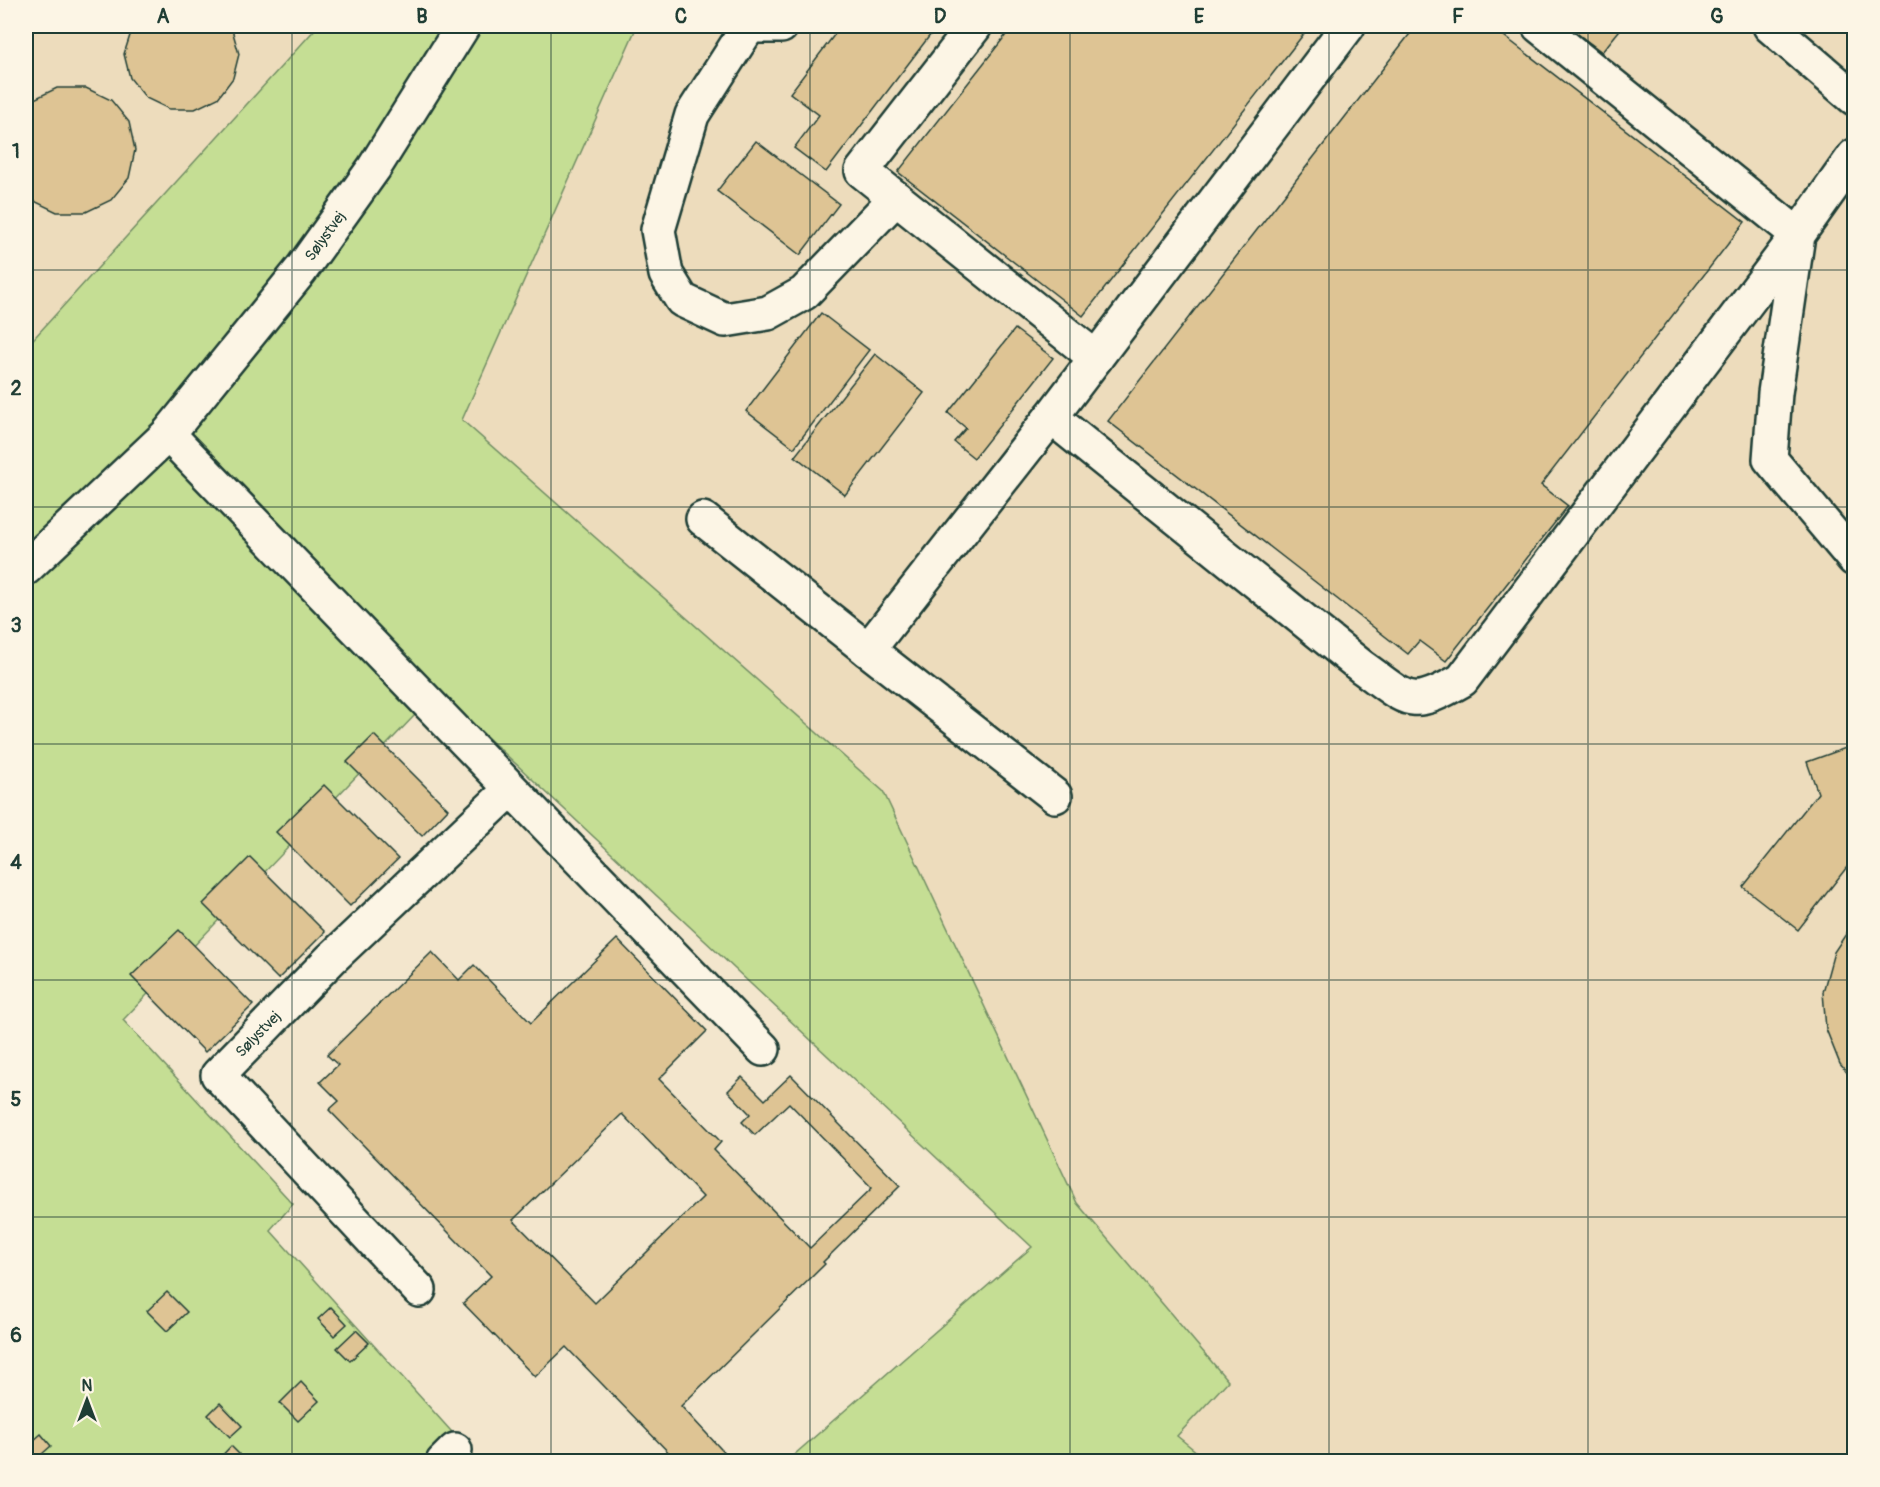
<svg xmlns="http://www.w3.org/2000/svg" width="1880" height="1487" font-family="Pangolin,sans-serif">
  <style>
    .built { fill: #eddcbc }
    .green { fill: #c5de94; stroke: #728e64; stroke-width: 1.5 }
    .building { fill: #dec494; stroke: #1f3d34; stroke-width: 1.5; fill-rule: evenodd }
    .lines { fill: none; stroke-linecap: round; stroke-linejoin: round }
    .minor-casing { stroke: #1f3d34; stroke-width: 38 }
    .minor { stroke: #fcf5e5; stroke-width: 33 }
    .grid { fill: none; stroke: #1f3d34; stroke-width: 1.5; stroke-opacity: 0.55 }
    .labels { text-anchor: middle; stroke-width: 4.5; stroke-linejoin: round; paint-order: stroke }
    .street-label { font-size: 15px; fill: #1f3d34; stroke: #fcf5e5 }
    .neatline { fill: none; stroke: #1f3d34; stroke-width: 2 }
    .grid-label { font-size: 20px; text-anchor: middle; font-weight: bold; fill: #1f3d34 }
  </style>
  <rect width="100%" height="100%" fill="#f3e6cd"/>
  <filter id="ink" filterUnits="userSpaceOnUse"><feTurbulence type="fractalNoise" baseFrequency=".0167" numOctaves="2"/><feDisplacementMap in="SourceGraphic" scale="12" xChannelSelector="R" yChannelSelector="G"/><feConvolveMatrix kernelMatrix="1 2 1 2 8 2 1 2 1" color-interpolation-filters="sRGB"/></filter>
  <g filter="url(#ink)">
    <g class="built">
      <polygon points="26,26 318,26 26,347"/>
      <polygon points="637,26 1854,26 1854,1461 1208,1461 1177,1437 1228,1381 1077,1203 883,791 462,420"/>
    </g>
    <polygon class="green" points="318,26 637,26 462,420 883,791 1077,1203 1228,1381 1177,1436 1208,1461 787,1461 1032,1247 438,691 123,1020 293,1204 270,1230 478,1461 26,1461 26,347"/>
    <g class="building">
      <polygon points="133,26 231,26 239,54 233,78 218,98 195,109 169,109 146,98 130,78 124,54"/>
      <polygon points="841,26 937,26 826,172 794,148 819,115 790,93"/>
      <polygon points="1013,26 1310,26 1083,316 898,172"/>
      <polygon points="1416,26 1491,26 1745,222 1541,485 1568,506 1446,661 1419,641 1408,654 1108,421"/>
      <polygon points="1567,26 1623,26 1602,52"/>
      <polygon points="57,88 86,88 111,100 129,122 135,150 129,178 111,200 86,212 57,212 32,200 26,192 26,108 32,100"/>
      <polygon points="756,141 839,204 800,255 717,191"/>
      <polygon points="821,313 869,350 794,448 746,411"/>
      <polygon points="1015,329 1053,358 974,458 954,442 966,428 948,413"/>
      <polygon points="875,354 924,393 845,495 795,456"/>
      <polygon points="1854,499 1854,514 1847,508"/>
      <polygon points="374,735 448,809 422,836 347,762"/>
      <polygon points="1854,745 1854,858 1798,930 1743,887 1818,793 1807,762"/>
      <polygon points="324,785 398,859 350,906 276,832"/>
      <polygon points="250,857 325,932 278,979 203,904"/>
      <polygon points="1854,922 1854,1081 1840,1064 1826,1029 1823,992 1834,952"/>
      <polygon points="179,930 253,1005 205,1052 131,976"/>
      <path d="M 617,939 L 707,1031 L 659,1079 L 721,1142 L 714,1150 L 810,1248 L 872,1188 L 789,1103 L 755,1135 L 742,1122 L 750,1114 L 728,1091 L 742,1077 L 765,1100 L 791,1075 L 900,1186 L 823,1262 L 825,1264 L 681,1406 L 733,1462 L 678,1462 L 566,1347 L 535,1377 L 463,1303 L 491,1276 L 329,1110 L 339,1101 L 320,1082 L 338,1065 L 327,1055 L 432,952 L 459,980 L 474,965 L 531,1023 ZM 622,1114 L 703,1197 L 595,1303 L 513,1220 Z"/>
      <polygon points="167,1292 187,1312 167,1331 147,1311"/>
      <polygon points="331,1307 347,1324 334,1336 318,1319"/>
      <polygon points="356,1330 369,1343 350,1361 337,1348"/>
      <polygon points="301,1382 319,1401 298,1421 280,1403"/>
      <polygon points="220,1403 242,1426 230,1437 208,1415"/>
      <polygon points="41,1434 51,1446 33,1462 26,1452 26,1447"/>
      <polygon points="231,1446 242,1457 238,1462 216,1462"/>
    </g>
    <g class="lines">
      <g class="minor-casing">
        <g id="minor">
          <polyline points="749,26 692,115 658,230 666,274 682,300 725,320 768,313 804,293 896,198"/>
          <polyline points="749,26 781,26"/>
          <polyline points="975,26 862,171 1096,358"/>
          <path d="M 1348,26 L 1051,417 L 1362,667 C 1409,700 1408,711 1462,680 L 1798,235 L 1539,26"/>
          <polyline points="1770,26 1854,98"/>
          <polyline points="1854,156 1798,235 1775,393 1770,459 1854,559"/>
          <polyline points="168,434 763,1049"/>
          <polyline points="703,519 868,650 1051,417"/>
          <polyline points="26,568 168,434 301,270 374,168 463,26"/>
          <polyline points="868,650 1055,796"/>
          <polyline points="419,1290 218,1075 331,959 510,790"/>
          <polyline points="443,1462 455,1450"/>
        </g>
      </g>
      <use href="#minor" class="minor"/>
    </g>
  </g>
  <path class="grid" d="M 292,26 L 292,1462M 551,26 L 551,1462M 810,26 L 810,1462M 1070,26 L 1070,1462M 1329,26 L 1329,1462M 1588,26 L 1588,1462M 26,270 L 1854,270M 26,507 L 1854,507M 26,744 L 1854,744M 26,980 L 1854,980M 26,1217 L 1854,1217"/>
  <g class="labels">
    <g class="street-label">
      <text transform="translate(325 236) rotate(-54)" y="5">Sølystvej</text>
      <text transform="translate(258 1034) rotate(-46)" y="5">Sølystvej</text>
    </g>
  </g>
  <rect width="1880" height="1487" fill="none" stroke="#fcf5e5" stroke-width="66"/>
  <g transform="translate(87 1400)" stroke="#fcf5e5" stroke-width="4.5" paint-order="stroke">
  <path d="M0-4.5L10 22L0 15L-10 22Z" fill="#1f3d34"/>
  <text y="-9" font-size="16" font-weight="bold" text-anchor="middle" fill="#1f3d34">N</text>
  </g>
  <rect x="33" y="33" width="1814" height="1421" class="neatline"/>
  <g class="grid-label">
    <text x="163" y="23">A</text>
    <text x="422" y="23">B</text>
    <text x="681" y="23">C</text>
    <text x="940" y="23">D</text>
    <text x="1199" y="23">E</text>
    <text x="1458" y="23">F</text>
    <text x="1717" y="23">G</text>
    <text x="16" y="158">1</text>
    <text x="16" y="395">2</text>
    <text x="16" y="632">3</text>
    <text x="16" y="869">4</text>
    <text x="16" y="1106">5</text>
    <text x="16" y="1342">6</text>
  </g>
</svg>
